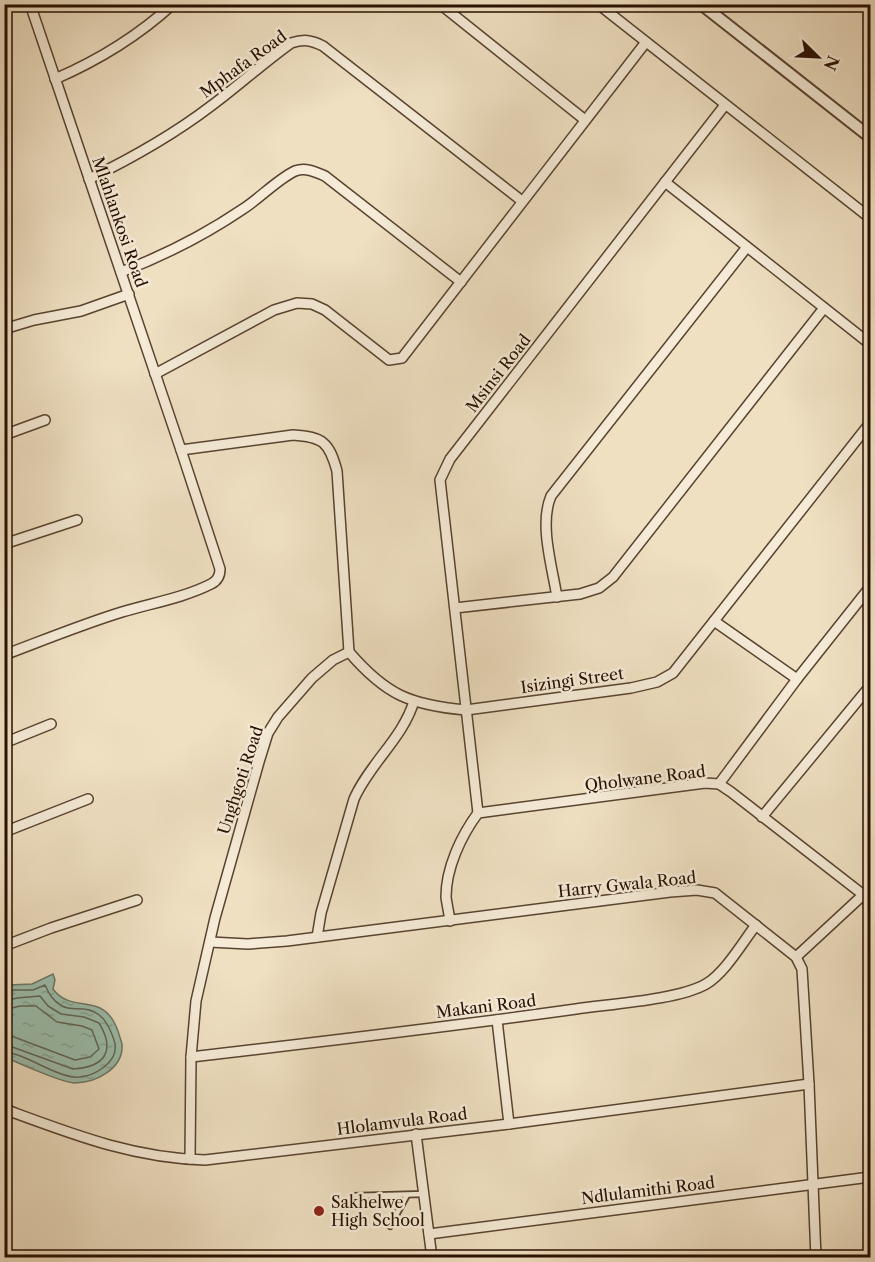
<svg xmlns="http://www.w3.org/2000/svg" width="875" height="1262" font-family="'Libre Caslon Text',serif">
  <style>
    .water { fill: url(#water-ripples); stroke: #6d7868; stroke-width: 1.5 }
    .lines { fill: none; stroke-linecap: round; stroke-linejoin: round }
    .shore { stroke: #616656; stroke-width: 1.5 }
    .service-casing { stroke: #594330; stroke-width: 8 }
    .minor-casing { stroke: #594330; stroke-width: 12 }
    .tertiary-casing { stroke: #594330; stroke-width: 14 }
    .service { stroke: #f5ebd7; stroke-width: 4.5 }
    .minor { stroke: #f5ebd7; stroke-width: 9 }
    .tertiary { stroke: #f5ebd7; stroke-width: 10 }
    .poi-dot { fill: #8f2418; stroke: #f5ebd7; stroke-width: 2 }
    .labels { text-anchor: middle; stroke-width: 5; stroke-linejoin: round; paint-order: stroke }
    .street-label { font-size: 16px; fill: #270f00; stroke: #f5ebd7 }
    .poi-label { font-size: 16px; fill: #270f00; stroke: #f5ebd7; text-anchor: start }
  </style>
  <defs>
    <pattern id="water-ripples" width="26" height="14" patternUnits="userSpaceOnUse" patternTransform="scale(1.5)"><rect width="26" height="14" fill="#9bbead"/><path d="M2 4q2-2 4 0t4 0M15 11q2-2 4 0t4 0" fill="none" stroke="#86a293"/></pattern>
  </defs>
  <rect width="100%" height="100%" fill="#efe0c2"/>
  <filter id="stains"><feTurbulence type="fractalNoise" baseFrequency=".00333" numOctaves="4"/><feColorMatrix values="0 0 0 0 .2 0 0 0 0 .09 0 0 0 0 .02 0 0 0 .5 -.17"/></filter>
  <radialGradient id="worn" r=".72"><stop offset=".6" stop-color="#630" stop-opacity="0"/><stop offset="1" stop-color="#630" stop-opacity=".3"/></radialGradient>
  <path class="water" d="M 53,974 L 55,980 L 53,989 C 69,1011 94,997 109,1015 C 113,1019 116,1026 118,1031 C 119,1035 121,1040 122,1044 C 124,1069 95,1083 74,1083 C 61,1082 18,1063 5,1057 L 5,990 L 9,985 L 32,984 Z"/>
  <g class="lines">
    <g class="shore">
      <path d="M 4,994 L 14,990 L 33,990 L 45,985 C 49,994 53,1001 62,1006 C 69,1010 77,1008 84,1009 C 102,1011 109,1025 114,1040 C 118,1052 113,1060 104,1067 C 95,1074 85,1078 74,1077 C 52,1075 27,1054 4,1052"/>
      <path d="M 4,1001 L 17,998 L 40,996 L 48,1006 L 61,1014 L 84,1017 L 99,1023 C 116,1051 105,1067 73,1069 L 4,1044"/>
      <polyline points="4,1010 20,1006 36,1006 57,1022 82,1026 92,1030 99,1049 90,1057 75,1060 14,1037 4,1035"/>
    </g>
    <g class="service-casing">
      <g id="service">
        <polyline points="352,1196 424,1194"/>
        <polyline points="390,1226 407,1195"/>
      </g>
    </g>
    <g class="minor-casing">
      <g id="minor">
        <polyline points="440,4 585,120"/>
        <polyline points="598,4 870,218"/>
        <path d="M 55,79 C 99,60 138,36 173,4"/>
        <path d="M 89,179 C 132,158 173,135 211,106 C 238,86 263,63 291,43 C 304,39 311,40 323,46 L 522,201"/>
        <polyline points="665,182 870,344"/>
        <path d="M 121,272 C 163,256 206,234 243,209 C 260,198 278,179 295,171 C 306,167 316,172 325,176 L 461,282"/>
        <polyline points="4,329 34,320 81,311 129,294"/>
        <polyline points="155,374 274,310 297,303 312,304 325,310 389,360 402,358 646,42"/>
        <polyline points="4,435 45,420"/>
        <path d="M 181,450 L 293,435 C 323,437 329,442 337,471 L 349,652"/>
        <polyline points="4,544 77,520"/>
        <path d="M 557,597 C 552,566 539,524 551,496 L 747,247"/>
        <polyline points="455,608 580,594 599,588 613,577 824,308"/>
        <polyline points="714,621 797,679"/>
        <path d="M 349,652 C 386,695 410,705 466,710 L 631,688 L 657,682 L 673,673 L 870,423"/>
        <path d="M 4,655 C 44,640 83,624 122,612 C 152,603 183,598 211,584 C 217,581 220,576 220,569 L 181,450 L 30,4"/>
        <polyline points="4,743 51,724"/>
        <polyline points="719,784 797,679 870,587"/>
        <polyline points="478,813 440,480 450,459 725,105"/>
        <polyline points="762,817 870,686"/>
        <polyline points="4,832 88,799"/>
        <path d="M 450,921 C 449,913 447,905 446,897 C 446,868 461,836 478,813 L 705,783 L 719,784 L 731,792 L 870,900"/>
        <path d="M 317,937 L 321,913 L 354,799 C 370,763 403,738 414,701"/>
        <polyline points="210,942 248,944 287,941 670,892 697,890 715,893 796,957 802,969 809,1084 816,1258"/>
        <polyline points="4,946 51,928 137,900"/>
        <polyline points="796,957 863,895"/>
        <polyline points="497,1020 509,1124"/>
        <path d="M 191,1057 C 320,1042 448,1027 576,1009 C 610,1004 678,1000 706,984 C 725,973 742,943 756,925"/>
        <path d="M 4,1109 C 72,1134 132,1158 205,1160 L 509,1124 L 809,1084"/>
        <polyline points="416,1134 432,1258"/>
        <polyline points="190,1159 191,1057 196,1001 215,918 259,762 268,733 278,717 312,678 333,660 349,652"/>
        <polyline points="429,1234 870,1177"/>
      </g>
    </g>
    <g class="tertiary-casing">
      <polyline id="tertiary" points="701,4 870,137"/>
    </g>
    <use href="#service" class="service"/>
    <use href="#minor" class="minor"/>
    <use href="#tertiary" class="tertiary"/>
  </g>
  <circle class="poi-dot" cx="319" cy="1211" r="6"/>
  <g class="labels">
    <g class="street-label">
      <text transform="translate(243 64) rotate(-36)" y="6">Mphafa Road</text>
      <text transform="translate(120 222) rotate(71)" y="6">Mlahlankosi Road</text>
      <text transform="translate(498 373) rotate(-52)" y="6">Msinsi Road</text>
      <text transform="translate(572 680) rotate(-8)" y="6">Isizingi Street</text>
      <text transform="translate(645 778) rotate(-7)" y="6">Qholwane Road</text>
      <text transform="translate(240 780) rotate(-72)" y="6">Unghgoti Road</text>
      <text transform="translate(627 884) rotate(-6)" y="6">Harry Gwala Road</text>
      <text transform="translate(486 1006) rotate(-7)" y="6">Makani Road</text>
      <text transform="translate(402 1121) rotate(-7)" y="6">Hlolamvula Road</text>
      <text transform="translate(648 1190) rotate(-7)" y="6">Ndlulamithi Road</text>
    </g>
    <g class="poi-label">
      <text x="331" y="1208">Sakhelwe<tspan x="331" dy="18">High School</tspan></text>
    </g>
  </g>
  <rect width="875" height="1262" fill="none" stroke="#efe0c2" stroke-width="24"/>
  <rect x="6" y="6" width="863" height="1250" fill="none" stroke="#270f00" stroke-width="3"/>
  <rect x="12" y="12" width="851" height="1238" fill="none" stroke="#270f00" stroke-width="1.5"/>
  <g transform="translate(818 57) rotate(114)" stroke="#f5ebd7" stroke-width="4.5" paint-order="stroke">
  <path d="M0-4.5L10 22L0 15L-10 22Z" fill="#270f00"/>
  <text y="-9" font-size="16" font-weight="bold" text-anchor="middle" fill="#270f00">N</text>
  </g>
  <rect width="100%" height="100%" filter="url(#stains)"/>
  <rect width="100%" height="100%" fill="url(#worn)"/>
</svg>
